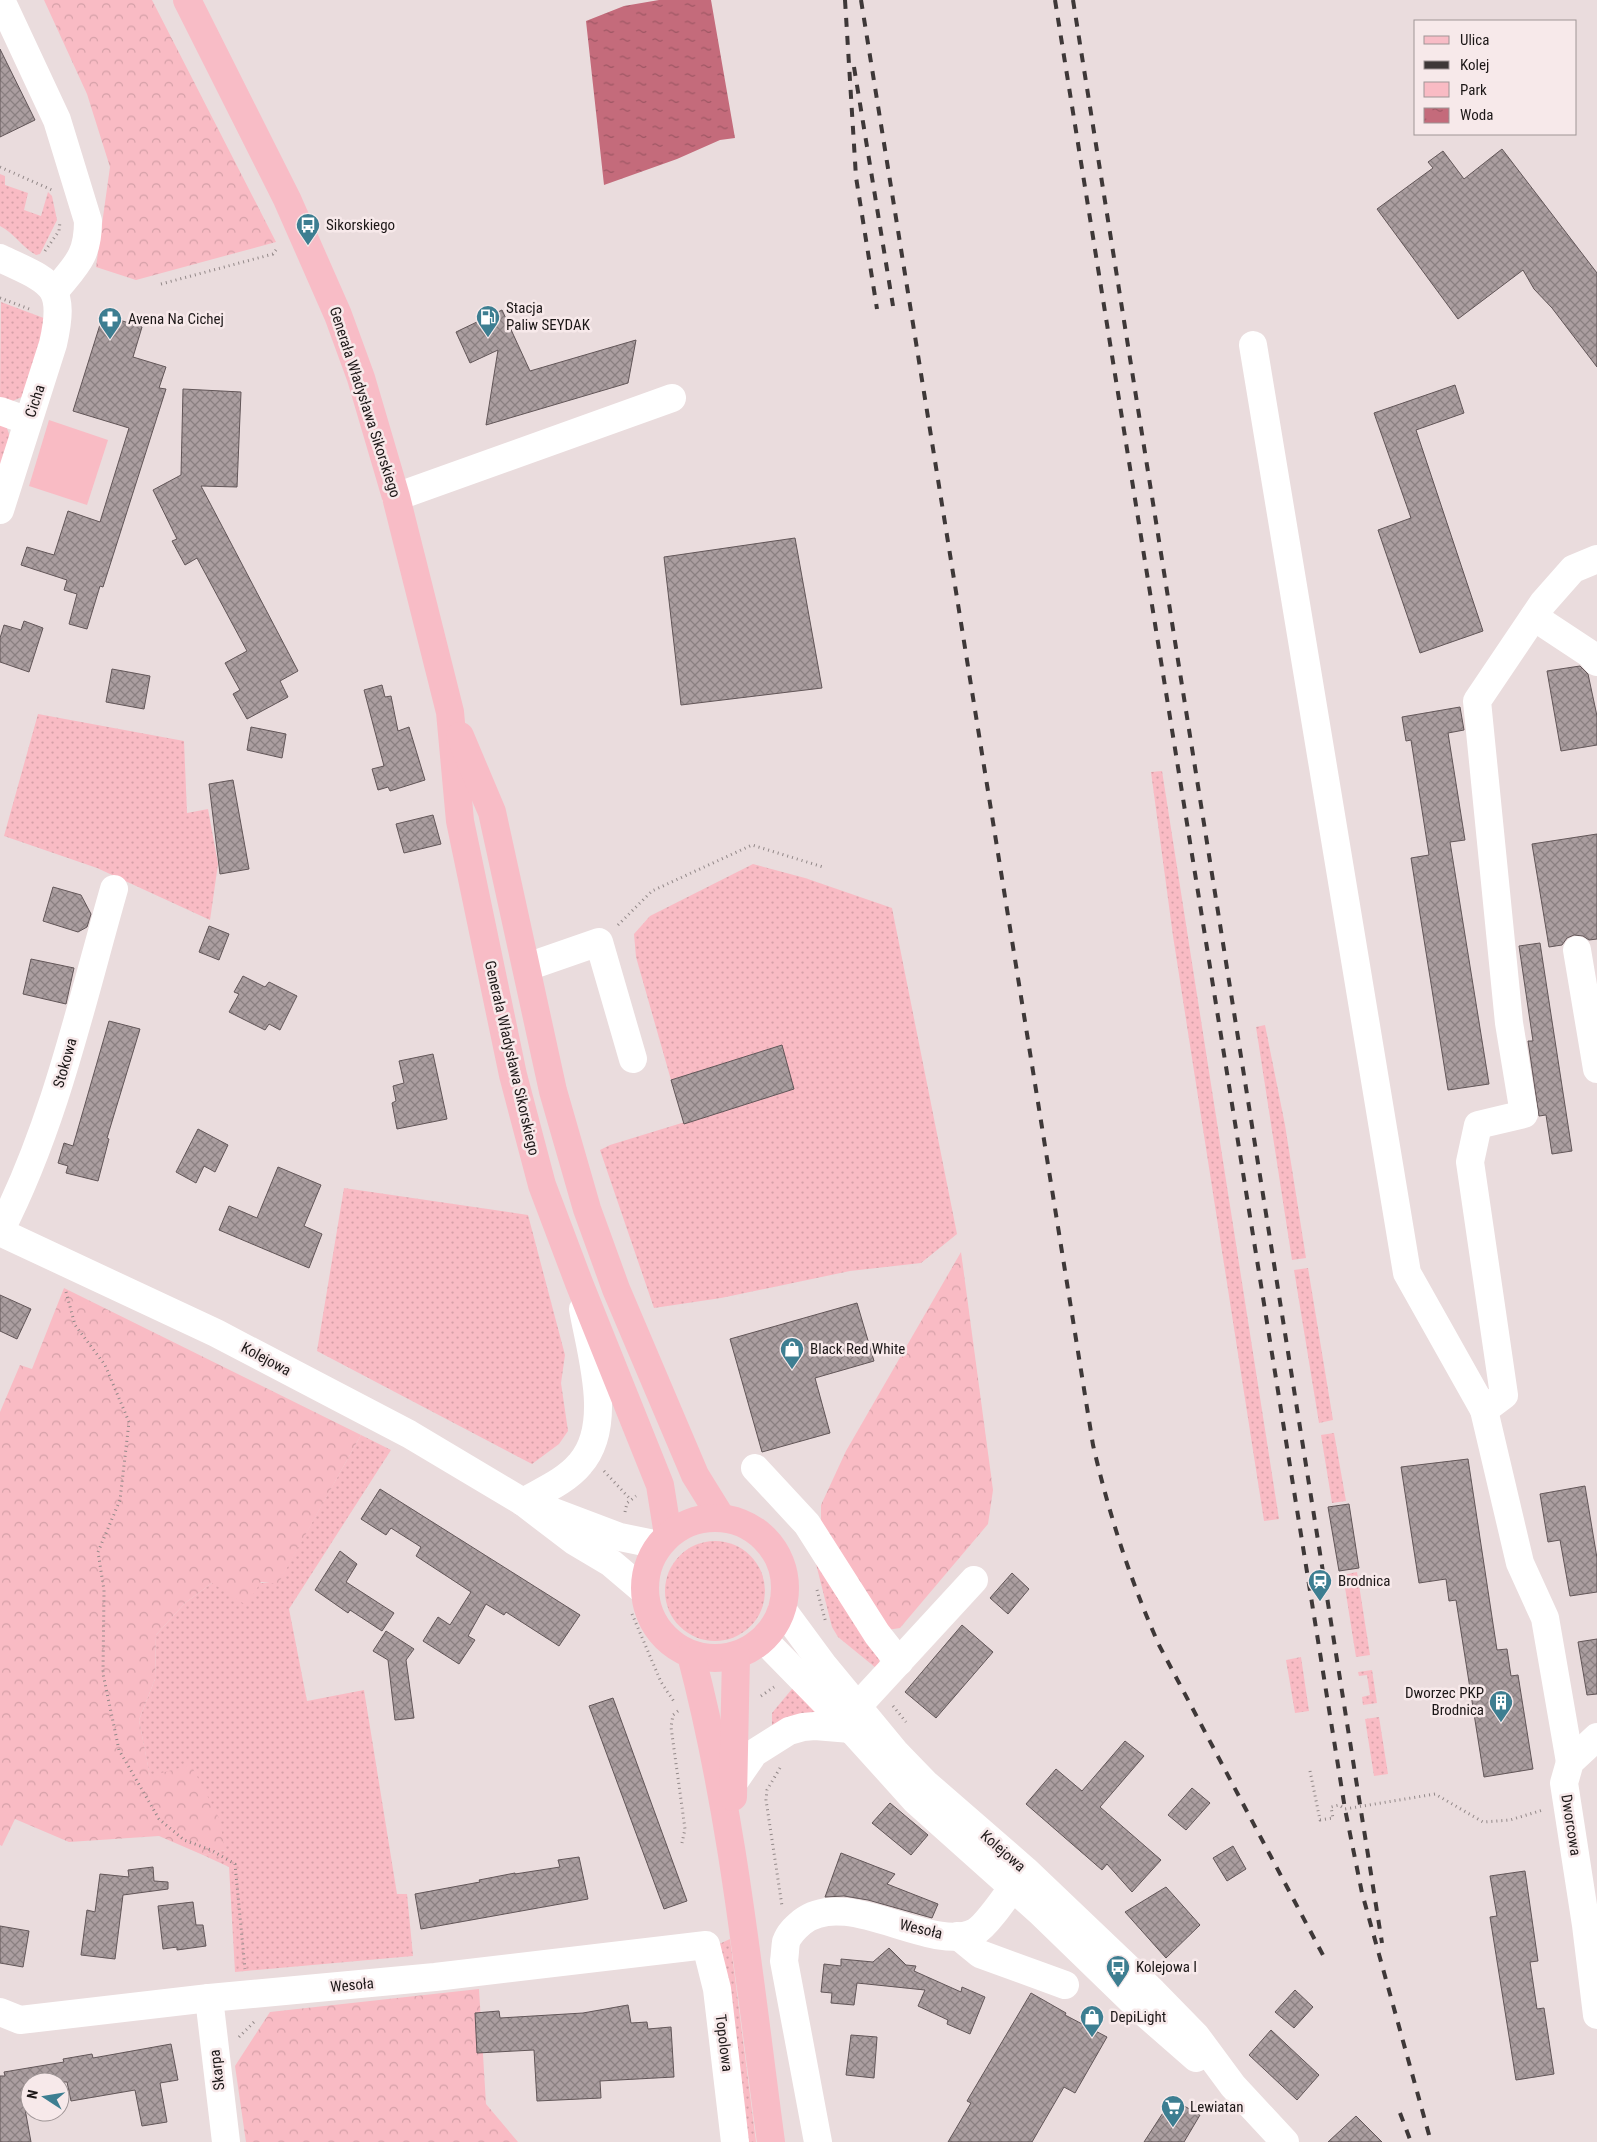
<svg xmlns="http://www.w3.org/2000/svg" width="1597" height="2142" font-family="'Roboto Condensed',sans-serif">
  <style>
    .grass { fill: url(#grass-dots) }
    .forest { fill: url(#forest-crowns) }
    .green { fill: #f9bbc4 }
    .water { fill: url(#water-ripples) }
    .building { fill: url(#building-cross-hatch); stroke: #625658 }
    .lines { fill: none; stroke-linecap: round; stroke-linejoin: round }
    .path { stroke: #928888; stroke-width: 3; stroke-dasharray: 1 4; stroke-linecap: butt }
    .minor { stroke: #fff; stroke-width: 28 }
    .major { stroke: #f8bcc6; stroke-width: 28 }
    .rail { stroke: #3e3838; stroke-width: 4; stroke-dasharray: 9 9; stroke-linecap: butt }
    .labels { text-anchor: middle; stroke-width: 5; stroke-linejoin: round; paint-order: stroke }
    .poi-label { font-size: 15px; fill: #1c1717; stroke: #f7e9ea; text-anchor: start }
    .street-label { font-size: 15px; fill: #1c1717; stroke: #f7e9ea }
  </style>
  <defs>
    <pattern id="grass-dots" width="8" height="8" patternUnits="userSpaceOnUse" patternTransform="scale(1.25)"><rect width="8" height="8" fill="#f9bbc4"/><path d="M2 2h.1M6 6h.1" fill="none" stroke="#d5a0a8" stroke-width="1.8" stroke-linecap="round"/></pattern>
    <pattern id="forest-crowns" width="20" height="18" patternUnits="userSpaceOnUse" patternTransform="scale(1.25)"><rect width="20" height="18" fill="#f9bbc4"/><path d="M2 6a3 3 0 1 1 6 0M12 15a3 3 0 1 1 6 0" fill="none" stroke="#d5a0a8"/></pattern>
    <pattern id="water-ripples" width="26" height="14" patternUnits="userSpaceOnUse" patternTransform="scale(1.25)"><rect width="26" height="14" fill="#c46b7b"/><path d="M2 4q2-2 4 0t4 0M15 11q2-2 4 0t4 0" fill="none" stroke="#9e5764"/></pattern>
    <pattern id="building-cross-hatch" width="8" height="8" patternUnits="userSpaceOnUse" patternTransform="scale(1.25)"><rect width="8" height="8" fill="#ab9ea0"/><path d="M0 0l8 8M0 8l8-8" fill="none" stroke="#8a8081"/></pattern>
  </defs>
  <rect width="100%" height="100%" fill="#eadcdd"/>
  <g class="grass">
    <path d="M 0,174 L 5,176 L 5,185 L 28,193 L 24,210 L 41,216 L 48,192 L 52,196 L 57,220 L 40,254 L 36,255 C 22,247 13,232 0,226 Z"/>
    <polygon points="1,302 49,320 29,394 10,402 0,401"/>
    <path d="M 0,420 C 19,436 6,459 0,478 Z"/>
    <polygon points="38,714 184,741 187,813 208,809 218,864 210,920 97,868 4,836"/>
    <polygon points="1162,771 1279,1519 1264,1521 1173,936 1151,772"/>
    <polygon points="753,864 805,878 892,908 957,1234 921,1263 850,1271 721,1298 654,1308 600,1150 610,1145 793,1089 781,1045 671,1080 636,957 634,934 650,916"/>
    <polygon points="1265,1025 1285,1125 1306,1258 1292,1260 1256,1027"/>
    <polygon points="344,1188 528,1215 565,1355 561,1383 568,1431 559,1444 532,1464 317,1351"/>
    <polygon points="1308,1268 1333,1420 1319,1423 1294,1270"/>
    <polygon points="1334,1433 1346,1501 1332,1503 1321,1435"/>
    <polygon points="361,1435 391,1450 289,1609 307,1701 364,1690 397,1894 407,1894 413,1956 235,1972 229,1867 203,1855 225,1850 150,1777 139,1720 155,1679 156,1635 185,1603 212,1583 278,1583"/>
    <circle cx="715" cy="1591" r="50"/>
    <polygon points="815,1560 879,1659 880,1665 876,1668 838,1637 832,1627"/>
    <polygon points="1357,1572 1370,1655 1356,1657 1343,1575"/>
    <polygon points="1301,1657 1309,1711 1295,1713 1286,1660"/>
    <polygon points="1372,1670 1377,1703 1363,1705 1362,1697 1370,1695 1367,1675 1359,1676 1358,1672"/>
    <polygon points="797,1683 823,1713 772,1729 772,1713"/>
    <polygon points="1379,1717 1388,1774 1374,1776 1365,1719"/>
    <polygon points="730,1939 756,2142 747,2142 717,1945"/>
  </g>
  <g class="forest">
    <polygon points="44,0 152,0 276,242 136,280 96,267 110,167 87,94"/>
    <polygon points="961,1252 993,1490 988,1524 900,1628 887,1630 821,1528 821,1505 846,1451"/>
    <polygon points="64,1288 361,1435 278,1584 261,1582 246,1605 212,1583 185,1603 156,1635 155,1679 139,1720 150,1776 191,1765 219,1818 225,1850 203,1855 159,1836 69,1842 15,1819 2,1846 0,1845 0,1412 20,1365 32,1369"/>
    <polygon points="479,1989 486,2104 518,2142 246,2142 235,2066 270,2012"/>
  </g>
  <polygon class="green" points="49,420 108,440 87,505 29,486"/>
  <polygon class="water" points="659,0 711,0 735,138 720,140 677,159 604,185 586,21 624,6"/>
  <g class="building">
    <polygon points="0,49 35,120 0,137"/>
    <polygon points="1502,149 1597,273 1597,367 1552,308 1534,289 1523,270 1458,319 1377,209 1433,168 1428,162 1443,151 1464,179"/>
    <polygon points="502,310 530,371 636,340 628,383 486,425 498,350 470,363 456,332"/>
    <polygon points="103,315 142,327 133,357 166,367 159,388 166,389 103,587 100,586 87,629 69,624 77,594 64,590 67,580 21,565 27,547 54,555 68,511 100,522 129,428 73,411"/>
    <polygon points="1455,385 1464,413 1416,430 1483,631 1420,653 1378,530 1411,518 1374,413"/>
    <polygon points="183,389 241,392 237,487 201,486 298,671 280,681 288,697 247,719 233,694 240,690 225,663 247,651 197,558 185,565 172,541 177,539 153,490 181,475"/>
    <polygon points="795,538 822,688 681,705 664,557"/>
    <polygon points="24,621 43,628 29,672 0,662 0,638 4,625 21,630"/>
    <polygon points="1580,666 1588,674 1597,716 1597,745 1561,751 1547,671"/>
    <polygon points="112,669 150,676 144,709 106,702"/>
    <polygon points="382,685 385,697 391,696 398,731 409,727 425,780 390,791 388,787 378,790 372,769 384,766 364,690"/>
    <polygon points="1460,707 1464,730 1448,733 1465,840 1450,842 1489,1084 1448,1090 1411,858 1429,855 1411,740 1406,741 1402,717"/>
    <polygon points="251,727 286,734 282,758 247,750"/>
    <polygon points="233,780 249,869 220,874 209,784"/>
    <polygon points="433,815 441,844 404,853 396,824"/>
    <polygon points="1597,834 1597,939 1589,940 1583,936 1574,935 1567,938 1562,945 1549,947 1532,844"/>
    <polygon points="53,887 81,895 91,914 87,927 78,932 43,921"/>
    <polygon points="209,926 229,934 219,960 199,952"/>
    <polygon points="1540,943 1572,1151 1552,1154 1546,1115 1539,1116 1528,1041 1533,1041 1519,946"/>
    <polygon points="31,959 74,968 66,1004 23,994"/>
    <polygon points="243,976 265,987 269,982 297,996 280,1030 269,1024 265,1030 229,1012 239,994 234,992"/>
    <polygon points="109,1021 140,1029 107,1138 109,1139 98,1181 66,1173 68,1166 58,1163 64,1143 73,1146"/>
    <polygon points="782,1045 794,1089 684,1124 671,1080"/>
    <polygon points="433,1054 447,1119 397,1129 392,1103 396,1101 393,1086 404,1083 399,1061"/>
    <polygon points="198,1129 228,1145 215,1172 204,1166 196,1183 176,1172"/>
    <polygon points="278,1167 321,1185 304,1226 322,1234 309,1268 219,1230 229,1206 257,1218"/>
    <polygon points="0,1295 31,1309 17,1339 0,1331"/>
    <polygon points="857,1303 874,1361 815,1378 830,1433 762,1452 730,1339"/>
    <polygon points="1468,1459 1497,1650 1507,1649 1511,1676 1518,1675 1533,1769 1484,1777 1456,1600 1449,1601 1446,1579 1419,1583 1401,1467"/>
    <polygon points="1585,1486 1597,1558 1597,1592 1570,1596 1560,1540 1548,1542 1540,1494"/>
    <polygon points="380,1489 580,1615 559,1646 506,1612 504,1615 486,1604 468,1636 475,1640 459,1664 423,1641 438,1617 450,1625 471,1592 416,1556 421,1547 391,1528 386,1535 361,1519"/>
    <polygon points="1349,1504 1359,1568 1339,1571 1328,1507"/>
    <polygon points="340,1551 357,1564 346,1582 394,1613 382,1631 350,1610 348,1613 315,1590"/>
    <polygon points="1012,1573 1029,1589 1008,1614 990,1598"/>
    <polygon points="962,1625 993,1652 936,1718 905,1692"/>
    <polygon points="386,1631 414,1649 406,1660 414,1718 395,1720 388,1660 373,1651"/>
    <polygon points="1597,1639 1597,1694 1587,1695 1578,1642"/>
    <polygon points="613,1698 687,1901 664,1909 589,1706"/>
    <polygon points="1125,1741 1144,1756 1100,1807 1161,1860 1132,1892 1107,1864 1102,1870 1026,1804 1056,1769 1082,1791"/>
    <polygon points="1192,1788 1210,1803 1186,1830 1168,1815"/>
    <polygon points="890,1803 928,1835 911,1855 872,1823"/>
    <polygon points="1233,1846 1246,1869 1227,1881 1213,1858"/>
    <polygon points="841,1853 895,1874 887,1884 938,1904 932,1918 868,1900 844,1896 825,1897"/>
    <polygon points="579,1857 588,1899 421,1929 415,1894 480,1882 479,1880 515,1873 515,1874 560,1867 558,1860"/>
    <polygon points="153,1867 154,1881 168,1882 168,1889 123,1895 115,1959 81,1955 87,1910 95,1912 100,1874 129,1877 128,1870"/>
    <polygon points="1525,1871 1538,1961 1530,1962 1537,2009 1544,2008 1554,2074 1516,2080 1490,1917 1497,1916 1490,1876"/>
    <polygon points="1166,1887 1200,1925 1166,1958 1125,1912"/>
    <polygon points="193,1902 196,1925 203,1925 206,1946 177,1950 177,1947 163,1949 158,1906"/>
    <polygon points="0,1926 29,1931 23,1967 0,1963"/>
    <polygon points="889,1948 906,1965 916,1966 914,1971 961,1992 962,1987 985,1997 970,2034 947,2024 948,2020 918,2006 925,1990 857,1983 854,2005 831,2003 832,1993 821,1992 824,1964 841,1966 841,1959 873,1962"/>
    <polygon points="1295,1990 1313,2007 1294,2028 1275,2012"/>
    <polygon points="1031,1993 1066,2013 1065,2015 1107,2037 1075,2093 1064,2087 1032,2142 948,2142 971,2103 967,2101"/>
    <polygon points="628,2005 631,2023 647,2022 648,2029 671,2027 674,2077 600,2081 601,2098 537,2101 534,2050 477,2053 475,2013 499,2011 500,2018 583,2013"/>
    <polygon points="1271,2030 1319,2075 1297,2100 1249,2055"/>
    <polygon points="851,2035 877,2037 874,2078 846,2075"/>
    <polygon points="171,2044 178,2080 160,2083 167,2122 142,2126 135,2090 71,2101 67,2082 30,2082 30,2108 25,2109 31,2142 0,2142 0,2076 5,2076 4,2072 64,2062 63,2059 92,2054 93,2058"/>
    <polygon points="1172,2099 1200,2115 1184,2142 1144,2142"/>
    <polygon points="1356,2116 1382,2142 1328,2142"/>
  </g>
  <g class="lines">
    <g class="path">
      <polyline points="0,167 52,190"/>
      <polyline points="45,251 59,231 60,222"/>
      <polyline points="161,284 273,254 276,250"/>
      <polyline points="0,298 32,310"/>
      <polyline points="618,925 652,891 752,845 823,867"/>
      <polyline points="66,1292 75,1325 105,1365 129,1422 120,1500 98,1552 104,1590 103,1674 119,1750 159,1819 184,1840 211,1850 235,1864 245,1969"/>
      <polyline points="604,1471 631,1500"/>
      <polyline points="625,1512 627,1503 636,1496"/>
      <polyline points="817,1590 826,1623"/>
      <polyline points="632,1614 661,1682 675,1703"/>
      <polyline points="761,1696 774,1687"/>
      <polyline points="893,1706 906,1722"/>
      <polyline points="678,1711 673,1715 671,1727 685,1829 682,1843"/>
      <polyline points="780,1768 767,1790 766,1800 782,1906"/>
      <polyline points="1310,1771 1320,1820 1333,1818 1331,1807 1339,1805 1345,1809 1435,1794 1483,1822 1510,1820 1543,1810"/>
      <polyline points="239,2037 256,2020"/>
    </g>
    <g class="minor">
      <path d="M 1,0 L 57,120 L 88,221 C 88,257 76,265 55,291"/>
      <path d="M 0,258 C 50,282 67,283 53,344 L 0,510"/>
      <polyline points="1253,345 1407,1273 1484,1410 1520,1563 1545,1618 1570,1762"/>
      <polyline points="0,411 28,421"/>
      <polyline points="396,497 672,398"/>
      <polyline points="1534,617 1590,654 1597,662"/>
      <polyline points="1577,950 1597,1069"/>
      <polyline points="527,967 599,942 633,1059"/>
      <path d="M 0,1231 C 55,1124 81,1004 114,889"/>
      <polyline points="0,1232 216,1333 409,1434 523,1502 574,1541 611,1563 644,1591"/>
      <polyline points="1484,1410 1504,1395 1470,1162 1478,1125 1524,1114 1509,1023 1477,701 1543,603 1573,569 1597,559"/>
      <polyline points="755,1468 807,1524 877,1634 899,1662"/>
      <path d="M 523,1502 C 542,1491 566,1481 580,1464 C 614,1426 591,1354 583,1309"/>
      <polyline points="546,1509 620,1537 659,1545"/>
      <polyline points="782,1609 824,1666 895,1752 925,1783 1025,1870 1153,1992 1196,2036 1233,2086 1285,2142"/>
      <polyline points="763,1639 851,1729 916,1801 1039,1911 1140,2009 1196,2058"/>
      <polyline points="857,1707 974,1580"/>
      <polyline points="1597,1737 1570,1762 1564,1783 1586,1925 1597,2015"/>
      <polyline points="734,1782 754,1753 789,1731 803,1727 815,1726 851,1729"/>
      <polyline points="958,1936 980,1954 1065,1985"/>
      <polyline points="209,1998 226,2142"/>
      <polyline points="0,2012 20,2020 209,1998 435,1977 706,1945 717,1989 735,2142"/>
      <path d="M 818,2142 L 784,1961 C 785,1955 785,1948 786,1942 C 789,1933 795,1928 802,1922 C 847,1886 933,1955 975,1932 C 988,1925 1013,1886 1023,1873"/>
    </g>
    <g class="major">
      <polyline points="187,0 287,199 338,315 361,378 396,497 450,712 460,821 513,1075 542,1185 579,1283 660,1485 668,1535"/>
      <polyline points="460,736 492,812 553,1091 587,1209 616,1289 695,1475 721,1517"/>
      <circle cx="715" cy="1588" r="70"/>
      <path d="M 691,1655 C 733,1814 749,1979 771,2142"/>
      <polyline points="733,1797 736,1656"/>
    </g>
    <g class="rail">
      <polyline points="845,0 856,177 877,309"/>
      <path d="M 861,0 L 1093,1445 C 1109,1514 1130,1580 1159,1645 L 1324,1957"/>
      <polyline points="1055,0 1345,1809 1362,1893 1431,2142"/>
      <polyline points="1073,0 1382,1943"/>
      <polyline points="854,67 893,306"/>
      <polyline points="1400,2113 1411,2142"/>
    </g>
  </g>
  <defs>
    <g id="bus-pin" transform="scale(1.25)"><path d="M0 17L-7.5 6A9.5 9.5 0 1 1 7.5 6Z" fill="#3d7e91" stroke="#f7e9ea"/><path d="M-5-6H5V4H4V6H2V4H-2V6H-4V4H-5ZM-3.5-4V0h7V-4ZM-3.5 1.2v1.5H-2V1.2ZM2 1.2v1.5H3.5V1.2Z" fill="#fff"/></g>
    <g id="fuel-pin" transform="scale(1.25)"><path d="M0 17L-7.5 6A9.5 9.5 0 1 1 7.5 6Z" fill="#3d7e91" stroke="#f7e9ea"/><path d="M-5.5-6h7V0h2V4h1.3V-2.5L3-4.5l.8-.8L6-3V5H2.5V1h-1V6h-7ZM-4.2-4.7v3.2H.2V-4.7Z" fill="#fff"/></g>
    <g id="pharmacy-pin" transform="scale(1.25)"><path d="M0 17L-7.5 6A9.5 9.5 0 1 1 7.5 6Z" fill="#3d7e91" stroke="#f7e9ea"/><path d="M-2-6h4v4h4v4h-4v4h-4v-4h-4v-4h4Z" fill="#fff"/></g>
    <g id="shop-pin" transform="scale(1.25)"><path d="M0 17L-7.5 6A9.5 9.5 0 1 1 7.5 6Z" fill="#3d7e91" stroke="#f7e9ea"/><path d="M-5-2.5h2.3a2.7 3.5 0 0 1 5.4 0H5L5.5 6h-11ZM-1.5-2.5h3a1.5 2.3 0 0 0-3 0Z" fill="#fff"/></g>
    <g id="station-pin" transform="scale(1.25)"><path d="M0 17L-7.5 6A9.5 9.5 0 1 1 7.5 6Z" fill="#3d7e91" stroke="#f7e9ea"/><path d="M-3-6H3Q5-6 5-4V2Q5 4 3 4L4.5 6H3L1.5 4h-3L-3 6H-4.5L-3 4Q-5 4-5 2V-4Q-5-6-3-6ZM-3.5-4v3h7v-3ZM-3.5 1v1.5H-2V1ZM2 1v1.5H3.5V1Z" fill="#fff"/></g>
    <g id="building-pin" transform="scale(1.25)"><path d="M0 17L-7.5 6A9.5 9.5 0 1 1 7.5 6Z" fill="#3d7e91" stroke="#f7e9ea"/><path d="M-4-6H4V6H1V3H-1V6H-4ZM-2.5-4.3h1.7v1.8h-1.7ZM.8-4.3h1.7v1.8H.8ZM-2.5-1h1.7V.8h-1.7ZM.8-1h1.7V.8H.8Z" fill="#fff"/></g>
    <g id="supermarket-pin" transform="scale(1.25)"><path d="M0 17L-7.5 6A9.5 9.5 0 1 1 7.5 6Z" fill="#3d7e91" stroke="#f7e9ea"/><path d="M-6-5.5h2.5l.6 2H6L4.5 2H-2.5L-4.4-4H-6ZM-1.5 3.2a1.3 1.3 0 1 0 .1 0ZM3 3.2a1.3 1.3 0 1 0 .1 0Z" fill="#fff"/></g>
  </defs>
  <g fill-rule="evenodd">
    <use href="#bus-pin" x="308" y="225"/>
    <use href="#fuel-pin" x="488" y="317"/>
    <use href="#pharmacy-pin" x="110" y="319"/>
    <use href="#shop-pin" x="792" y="1349"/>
    <use href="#station-pin" x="1320" y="1581"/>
    <use href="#building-pin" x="1501" y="1702"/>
    <use href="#bus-pin" x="1118" y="1967"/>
    <use href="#shop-pin" x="1092" y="2017"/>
    <use href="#supermarket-pin" x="1173" y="2107"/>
  </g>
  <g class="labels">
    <g class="poi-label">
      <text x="326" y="230">Sikorskiego</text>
      <text x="506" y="313">Stacja<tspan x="506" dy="17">Paliw SEYDAK</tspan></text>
      <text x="128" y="324">Avena Na Cichej</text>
      <text x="810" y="1354">Black Red White</text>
      <text x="1338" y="1586">Brodnica</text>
      <text x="1484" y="1698" text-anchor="end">Dworzec PKP<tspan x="1484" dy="17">Brodnica</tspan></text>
      <text x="1136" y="1972">Kolejowa I</text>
      <text x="1110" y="2022">DepiLight</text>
      <text x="1190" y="2112">Lewiatan</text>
    </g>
    <g class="street-label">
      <text transform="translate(35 401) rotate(-72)" y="5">Cicha</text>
      <text transform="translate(365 402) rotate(72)" y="5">Generała Władysława Sikorskiego</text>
      <text transform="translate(512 1058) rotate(77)" y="5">Generała Władysława Sikorskiego</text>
      <text transform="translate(65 1063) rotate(-74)" y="5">Stokowa</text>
      <text transform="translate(266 1359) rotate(28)" y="5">Kolejowa</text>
      <text transform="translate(1571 1825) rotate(81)" y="5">Dworcowa</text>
      <text transform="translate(1003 1851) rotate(41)" y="5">Kolejowa</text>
      <text transform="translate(921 1929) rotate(13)" y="5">Wesoła</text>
      <text transform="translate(352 1985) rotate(-5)" y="5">Wesoła</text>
      <text transform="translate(724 2043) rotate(83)" y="5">Topolowa</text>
      <text transform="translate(217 2070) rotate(-97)" y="5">Skarpa</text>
    </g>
  </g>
  <rect x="1414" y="20" width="162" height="115" fill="#f7e9ea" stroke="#9f9596"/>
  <rect x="1424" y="36" width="25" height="8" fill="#f8bcc6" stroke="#9f9596"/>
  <text x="1460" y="45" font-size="15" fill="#1c1717">Ulica</text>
  <rect x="1424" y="61" width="25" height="8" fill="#3e3838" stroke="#9f9596"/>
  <text x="1460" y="70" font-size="15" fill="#1c1717">Kolej</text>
  <rect x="1424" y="82" width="25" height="15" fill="#f9bbc4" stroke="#9f9596"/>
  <text x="1460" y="95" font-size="15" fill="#1c1717">Park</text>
  <rect x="1424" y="108" width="25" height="15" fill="url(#water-ripples)" stroke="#9f9596"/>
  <text x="1460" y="120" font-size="15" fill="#1c1717">Woda</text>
  <g transform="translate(45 2097) rotate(282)"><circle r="24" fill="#f7e9ea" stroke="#9f9596"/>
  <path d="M0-4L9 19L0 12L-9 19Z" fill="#3d7e91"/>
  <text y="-8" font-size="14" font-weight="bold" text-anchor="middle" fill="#1c1717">N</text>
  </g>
</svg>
